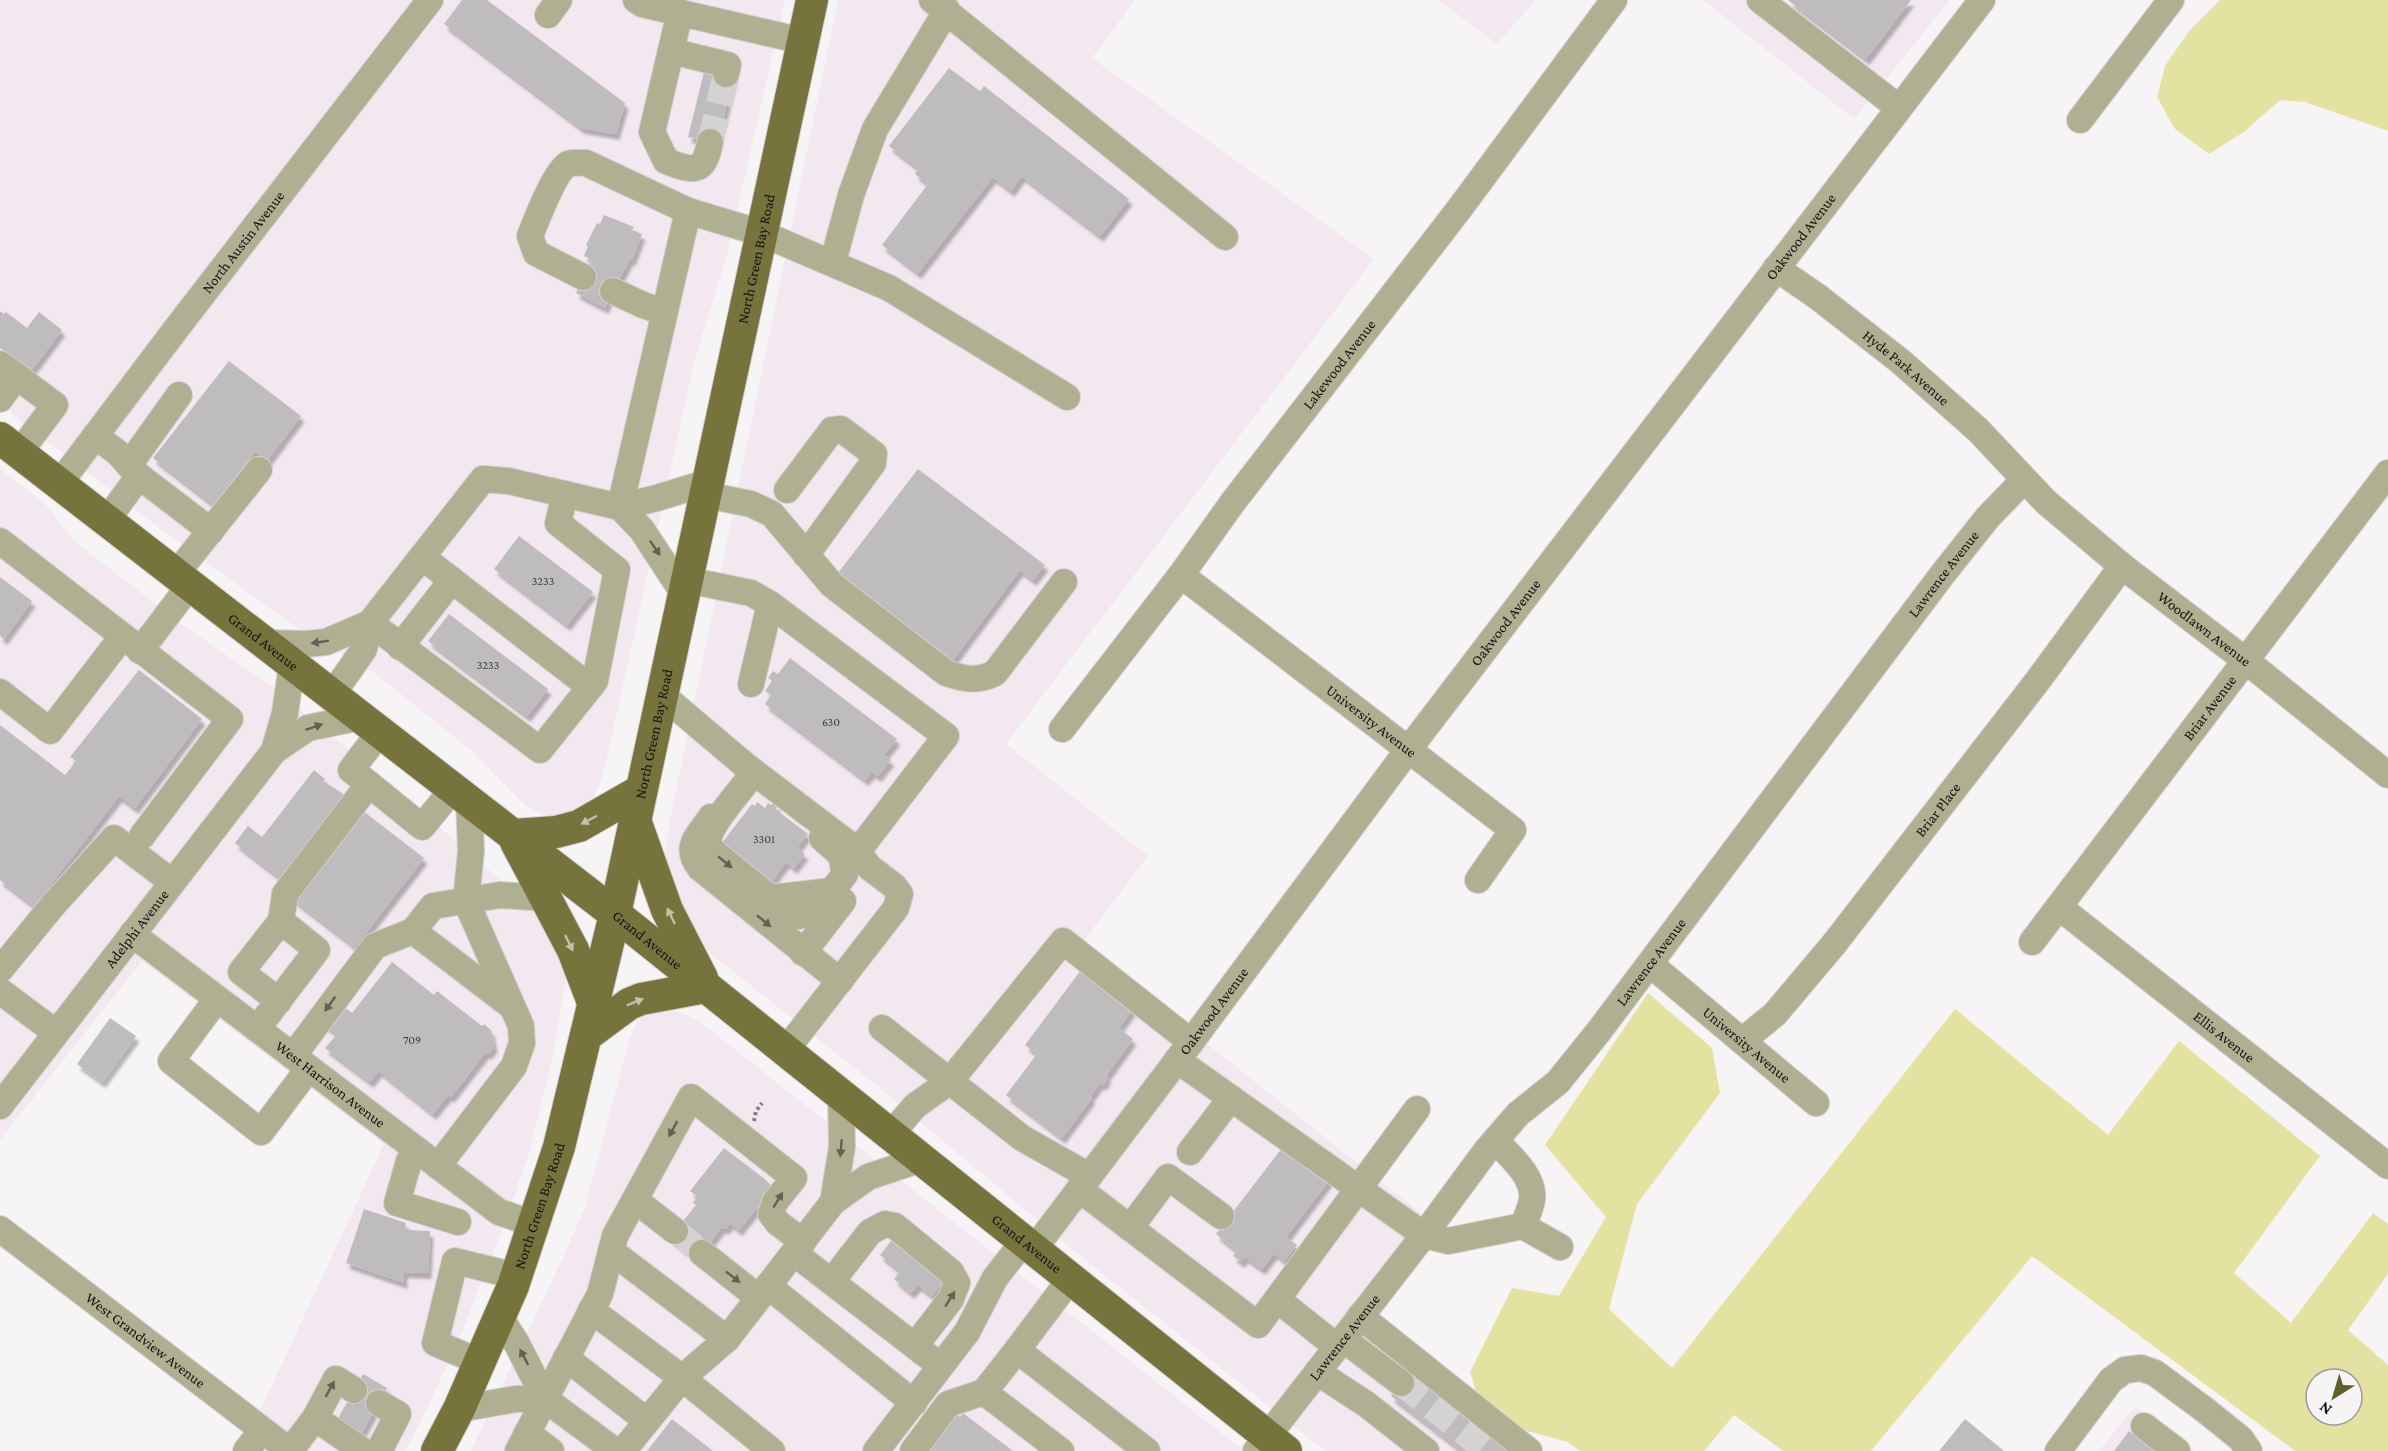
<svg xmlns="http://www.w3.org/2000/svg" width="2388" height="1451" font-family="'Crimson Pro',serif">
  <style>
    .built { fill: #f3e8ef }
    .green { fill: #e4e2a0; fill-rule: evenodd }
    .building { fill: #bfbcbe; filter: url(#shadow) }
    .lines { fill: none; stroke-linecap: round; stroke-linejoin: round }
    .minor-tunnel { stroke: #d5d2d4; stroke-width: 26; stroke-dasharray: 26 13; stroke-linecap: butt }
    .minor-casing { stroke: #d3d0d2; stroke-width: 28 }
    .major-casing { stroke: #d3d0d2; stroke-width: 34 }
    .path { stroke: #807e80; stroke-width: 4; stroke-dasharray: 3 3; stroke-linecap: butt }
    .minor { stroke: #afaf91; stroke-width: 26 }
    .major { stroke: #76743c; stroke-width: 32 }
    .oneway { fill: #626152 }
    .oneway2 { fill: #c3c1ac }
    .labels { text-anchor: middle; stroke-width: 6; stroke-linejoin: round; paint-order: stroke }
    .number-label { font-size: 12px; fill: #3f3d3e }
    .street-label { font-size: 15px; fill: #141314; stroke: #f7f4f6 }
  </style>
  <defs>
    <filter id="shadow"><feDropShadow dx="3.5" dy="6" stdDeviation="1.5" flood-color="#0004"/></filter>
  </defs>
  <rect width="100%" height="100%" fill="#f7f4f6"/>
  <g class="built">
    <polygon points="0,0 785,0 726,259 695,358 605,767 598,788 587,807 562,818 542,814 525,805 472,751 376,674 290,623 161,529 0,405"/>
    <polygon points="838,0 1135,0 1092,58 1374,259 1006,744 1148,856 1081,944 1422,1214 1348,1311 1490,1426 1471,1451 1325,1451 1072,1249 879,1087 712,955 689,932 663,869 669,825"/>
    <polygon points="1438,0 1536,0 1497,44"/>
    <polygon points="1703,0 1950,0 1854,119"/>
    <polygon points="0,469 45,504 75,542 187,628 273,687 406,798 534,909 562,951 565,983 552,1062 528,1156 500,1235 462,1332 425,1413 405,1451 231,1451 261,1409 384,1144 142,961 0,1140"/>
    <polygon points="672,1009 699,1021 1244,1451 471,1451 563,1258 585,1207 630,1037 636,1023 644,1012"/>
    <polygon points="2135,1406 2195,1451 2099,1451"/>
  </g>
  <g class="green">
    <polygon points="2220,0 2388,0 2388,131 2305,102 2280,100 2244,132 2209,154 2175,129 2157,97 2165,66 2189,31"/>
    <path d="M 1648,993 L 1712,1048 L 1720,1093 L 1637,1204 L 1609,1309 L 1672,1368 L 1955,1009 L 2108,1135 L 2179,1041 L 2320,1156 L 2234,1273 L 2291,1323 L 2373,1213 L 2388,1224 L 2388,1274 L 2348,1330 L 2388,1365 L 2388,1451 L 2295,1451 L 2032,1256 L 1871,1451 L 1783,1451 L 1734,1415 L 1704,1451 L 1580,1451 L 1568,1442 L 1485,1420 L 1470,1372 L 1512,1288 L 1559,1296 L 1606,1217 L 1545,1145 ZM 2316,1379 L 2352,1379 L 2352,1415 L 2316,1415 Z"/>
  </g>
  <g class="building">
    <polygon points="462,0 487,0 625,103 616,134 581,128 444,24"/>
    <polygon points="1788,0 1911,0 1866,59"/>
    <polygon points="705,68 734,75 717,144 688,137"/>
    <polygon points="949,68 980,91 984,86 1129,199 1100,236 1022,176 1011,191 993,177 918,273 882,245 928,184 915,174 919,169 889,146"/>
    <polygon points="604,215 634,227 632,230 642,234 632,260 630,259 621,276 605,308 576,293 592,260 584,256 588,246 586,245 597,223 600,224"/>
    <polygon points="0,311 4,314 6,312 27,328 39,312 62,330 31,371 0,348"/>
    <polygon points="229,361 301,416 267,461 255,451 214,505 153,458"/>
    <polygon points="918,469 1045,565 1033,580 1020,570 953,660 838,573"/>
    <polygon points="519,536 593,592 567,625 494,569"/>
    <polygon points="0,577 32,601 4,639 0,636"/>
    <polygon points="449,614 548,689 527,716 428,641"/>
    <polygon points="790,658 897,739 884,755 891,760 878,776 872,772 865,780 765,704 771,695 765,691 772,681 768,678 773,671 778,674"/>
    <polygon points="139,670 202,719 135,808 119,796 34,906 0,880 0,725 65,775 76,761 70,757"/>
    <polygon points="314,770 325,779 323,781 345,795 280,878 235,843 248,826 262,837"/>
    <polygon points="757,802 765,808 768,803 771,805 773,803 778,806 775,809 808,834 797,848 805,854 794,868 786,862 773,880 737,853 735,856 721,844 752,804 755,806"/>
    <polygon points="358,807 424,858 355,947 289,896"/>
    <polygon points="392,962 434,995 437,991 482,1026 484,1024 491,1030 494,1047 488,1054 486,1052 451,1097 448,1095 433,1114 379,1071 370,1082 325,1048 337,1034 323,1024 339,1003 352,1013"/>
    <polygon points="1081,970 1133,1009 1119,1028 1133,1039 1106,1076 1108,1077 1103,1085 1100,1083 1090,1097 1092,1098 1062,1138 1006,1095 1037,1054 1025,1045"/>
    <polygon points="110,1018 136,1036 102,1082 77,1064"/>
    <polygon points="1285,1144 1330,1179 1286,1237 1297,1245 1284,1261 1274,1253 1262,1269 1245,1257 1241,1262 1233,1256 1237,1251 1216,1234"/>
    <polygon points="724,1148 766,1180 773,1188 739,1230 730,1223 726,1229 722,1227 698,1258 671,1236 696,1205 693,1203 697,1196 690,1191"/>
    <polygon points="364,1209 406,1223 405,1230 430,1231 428,1273 404,1272 404,1283 346,1263"/>
    <polygon points="894,1237 945,1279 932,1296 918,1285 911,1293 894,1279 900,1271 880,1255"/>
    <polygon points="1413,1369 1510,1451 1462,1451 1391,1396"/>
    <polygon points="363,1374 387,1388 360,1436 336,1422"/>
    <polygon points="955,1412 960,1417 963,1413 1013,1451 925,1451"/>
    <polygon points="672,1419 713,1451 647,1451"/>
    <polygon points="1965,1419 2004,1451 1939,1451"/>
    <polygon points="2129,1431 2156,1451 2114,1451"/>
  </g>
  <g class="lines">
    <g class="minor-tunnel">
      <polyline points="710,142 726,74"/>
      <polyline points="675,1231 702,1253"/>
      <polyline points="1401,1383 1488,1451"/>
    </g>
    <g class="minor-casing">
      <g id="minor">
        <polyline points="636,0 642,4 803,41"/>
        <polyline points="932,0 1225,237"/>
        <polyline points="1760,0 1899,108"/>
        <path d="M 680,12 L 652,132 L 666,161 C 694,172 704,174 710,142"/>
        <polyline points="548,15 559,0"/>
        <polyline points="671,51 728,65 726,74"/>
        <polyline points="2080,120 2171,0"/>
        <polyline points="833,262 851,195 875,129 947,10"/>
        <path id="s1" d="M 1776,268 L 1818,297 L 1900,361 L 1978,430 L 2046,502 L 2122,566 L 2245,660 L 2388,775"/>
        <path d="M 583,277 L 536,253 L 530,236 C 536,221 555,171 568,164 C 573,162 580,163 586,163 L 688,211 L 761,233 L 889,288 L 1067,397"/>
        <polyline points="613,291 643,305 663,312"/>
        <polyline points="0,364 55,405 19,453"/>
        <polyline points="0,399 17,376"/>
        <polyline points="95,436 117,452 139,476 211,531"/>
        <polyline points="129,465 179,395"/>
        <path id="s2" d="M 59,484 L 176,329 L 430,0"/>
        <polyline points="787,490 832,430 841,429 874,454 873,463 806,555"/>
        <path d="M 706,495 L 751,504 L 772,514 L 832,585 L 946,673 C 964,679 978,682 995,673 L 1064,582"/>
        <polyline points="620,507 688,211"/>
        <polyline points="620,507 642,530 684,594"/>
        <polyline points="107,520 139,476"/>
        <polyline points="0,541 230,719 142,836"/>
        <polyline points="422,557 590,687"/>
        <polyline points="176,574 259,470"/>
        <path id="s3" d="M 1181,575 L 1513,830 L 1478,880"/>
        <polyline points="687,580 751,593 770,604 946,736 858,851"/>
        <polyline points="370,623 540,750 595,681 617,570 558,523 565,494"/>
        <polyline points="266,643 306,644 326,642 370,623"/>
        <polyline points="400,647 452,580"/>
        <polyline points="140,651 190,585"/>
        <polyline points="751,684 770,604"/>
        <polyline points="0,692 50,731 122,637"/>
        <polyline points="332,695 364,649 370,623 483,479 508,481 620,507 657,498 709,482"/>
        <polyline points="662,695 746,766 858,851 869,867 894,886 900,894 896,908 786,1050"/>
        <path id="s4" d="M 1062,729 L 1181,575 L 1233,502 L 1460,208 L 1614,0"/>
        <polyline points="274,751 285,713 292,664"/>
        <path d="M 748,780 C 738,794 706,828 709,844 C 711,850 716,854 721,858 L 785,910 L 799,916 L 810,914 L 819,908 L 845,874 L 841,855 L 822,838"/>
        <polyline points="369,784 422,827 453,789"/>
        <path d="M 711,817 C 698,837 683,846 700,868 L 840,981"/>
        <polyline points="771,898 832,891"/>
        <path id="s5" d="M 2059,907 L 2388,1166"/>
        <polyline points="281,921 285,894 369,784 351,770 380,732"/>
        <polyline points="413,931 510,1005"/>
        <path id="s6" d="M 132,934 L 499,1212 L 534,1224"/>
        <path id="s7" d="M 2032,942 L 2388,473"/>
        <polyline points="803,953 843,901"/>
        <path id="s8" d="M 1650,964 L 1816,1103"/>
        <polyline points="0,970 54,904 114,838 172,882"/>
        <polyline points="0,991 55,1032"/>
        <polyline points="217,999 171,1061 261,1132 309,1068"/>
        <polyline points="882,1028 1022,1138 1089,1176"/>
        <polyline points="257,1029 317,950 281,921 241,972 279,1001"/>
        <path id="s9" d="M 1742,1041 L 1775,1014 L 1834,944 L 2039,679 L 2122,566"/>
        <polyline points="293,1056 375,946 413,931 433,906 500,895 545,898"/>
        <polyline points="1177,1060 1424,1235 1448,1241 1523,1226 1560,1247"/>
        <path id="s10" d="M 0,1106 L 274,751 L 308,728 L 361,717"/>
        <polyline points="891,1134 915,1106 950,1081 1063,941 1191,1042"/>
        <path d="M 1496,1141 C 1509,1155 1535,1177 1532,1199 C 1531,1208 1526,1218 1523,1226"/>
        <polyline points="417,1150 409,1161 397,1203 458,1222"/>
        <polyline points="1190,1152 1231,1098"/>
        <polyline points="438,1166 514,1066 522,1043 521,1026 466,901 471,851 469,801"/>
        <polyline points="1079,1189 1258,1325 1417,1109"/>
        <polyline points="635,1200 675,1231"/>
        <polyline points="833,1202 842,1147 841,1094"/>
        <polyline points="1130,1228 1168,1177 1221,1216"/>
        <path id="s11" d="M 0,1229 L 290,1451"/>
        <path id="s12" d="M 1034,1249 L 1191,1042 L 1408,750 L 1982,0"/>
        <polyline points="611,1251 727,1339"/>
        <polyline points="702,1253 759,1298"/>
        <polyline points="794,1253 929,1357"/>
        <polyline points="1071,1278 1017,1350 1147,1451"/>
        <polyline points="832,1281 870,1232 885,1224 895,1226 951,1272 957,1283 951,1299 915,1346"/>
        <polyline points="768,1286 914,1403"/>
        <polyline points="1278,1300 1337,1347"/>
        <polyline points="591,1310 682,1378 772,1451"/>
        <polyline points="1360,1316 1529,1451"/>
        <polyline points="500,1317 517,1344 545,1399 615,1451"/>
        <polyline points="1343,1339 1401,1383"/>
        <polyline points="1017,1350 984,1392 1061,1451"/>
        <polyline points="566,1358 647,1421"/>
        <polyline points="480,1362 435,1343 455,1261 516,1276"/>
        <polyline points="1317,1372 1366,1404 1426,1451"/>
        <polyline points="379,1403 398,1414 379,1451"/>
        <polyline points="459,1409 516,1399 545,1399"/>
        <polyline points="315,1418 363,1451"/>
        <polyline points="2144,1426 2177,1451"/>
        <polyline points="527,1433 551,1451"/>
        <polyline points="246,1451 262,1430"/>
        <polyline points="290,1451 315,1418 336,1379 354,1390"/>
        <polyline points="518,1451 600,1294 615,1236 691,1097 794,1178 775,1202 771,1214 778,1223 803,1242"/>
        <polyline points="623,1451 682,1378 727,1339 833,1202 868,1177 922,1159"/>
        <polyline points="876,1451 967,1332 995,1278 1024,1241"/>
        <polyline points="913,1451 948,1404 984,1392"/>
        <path id="s13" d="M 1256,1451 L 1424,1235 L 1486,1151 L 1518,1114 L 1558,1082 L 1599,1031 L 1942,575 L 1988,517 L 2024,480"/>
        <polyline points="2058,1451 2111,1380 2125,1370 2141,1368 2155,1373 2205,1410 2241,1439 2249,1451"/>
      </g>
    </g>
    <g class="major-casing">
      <g id="major">
        <path id="s14" d="M 0,438 L 615,914 L 1286,1451"/>
        <polyline points="635,820 667,910 702,978"/>
        <polyline points="513,835 556,832 579,826 640,791"/>
        <polyline points="516,842 573,950 594,1005"/>
        <polyline points="587,1035 629,1004 641,999 706,987"/>
        <path id="s15" d="M 437,1451 L 459,1409 L 513,1286 L 559,1147 L 615,914 L 812,0"/>
      </g>
    </g>
    <polyline class="path" points="754,1121 756,1111 762,1103"/>
    <use href="#minor" class="minor"/>
    <use href="#major" class="major"/>
  </g>
  <defs><path id="oneway-solid" d="M-6-.8H1V-3.2L6.5 0L1 3.2V.8H-6Z" transform="scale(1.5)"/></defs>
  <g class="oneway">
    <use href="#oneway-solid" transform="translate(655 548) rotate(55)"/>
    <use href="#oneway-solid" transform="translate(320 642) rotate(171)"/>
    <use href="#oneway-solid" transform="translate(314 727) rotate(-19)"/>
    <use href="#oneway-solid" transform="translate(725 862) rotate(39)"/>
    <use href="#oneway-solid" transform="translate(764 921) rotate(39)"/>
    <use href="#oneway-solid" transform="translate(330 1004) rotate(126)"/>
    <use href="#oneway-solid" transform="translate(673 1129) rotate(118)"/>
    <use href="#oneway-solid" transform="translate(841 1148) rotate(95)"/>
    <use href="#oneway-solid" transform="translate(778 1200) rotate(-59)"/>
    <use href="#oneway-solid" transform="translate(733 1277) rotate(38)"/>
    <use href="#oneway-solid" transform="translate(950 1299) rotate(-58)"/>
    <use href="#oneway-solid" transform="translate(524 1357) rotate(-118)"/>
    <use href="#oneway-solid" transform="translate(330 1389) rotate(-61)"/>
  </g>
  <g class="oneway2">
    <use href="#oneway-solid" transform="translate(589 820) rotate(152)"/>
    <use href="#oneway-solid" transform="translate(671 916) rotate(-116)"/>
    <use href="#oneway-solid" transform="translate(569 943) rotate(64)"/>
    <use href="#oneway-solid" transform="translate(635 1002) rotate(-23)"/>
  </g>
  <g class="labels">
    <g class="number-label">
      <text x="543" y="585">3233</text>
      <text x="488" y="669">3233</text>
      <text x="831" y="726">630</text>
      <text x="764" y="843">3301</text>
      <text x="412" y="1044">709</text>
    </g>
    <g class="street-label">
      <text dy="5" stroke="none"><textPath href="#s12" startOffset="1270">Oakwood Avenue</textPath></text>
      <text dy="5" stroke="none"><textPath href="#s2" startOffset="304">North Austin Avenue</textPath></text>
      <text dy="5" stroke="none"><textPath href="#s15" startOffset="1238">North Green Bay Road</textPath></text>
      <text dy="5" stroke="none"><textPath href="#s4" startOffset="458">Lakewood Avenue</textPath></text>
      <text dy="5" stroke="none"><textPath href="#s1" startOffset="164">Hyde Park Avenue</textPath></text>
      <text dy="5" stroke="none"><textPath href="#s13" startOffset="1116">Lawrence Avenue</textPath></text>
      <text dy="5" stroke="none"><textPath href="#s12" startOffset="784">Oakwood Avenue</textPath></text>
      <text dy="5" stroke="none"><textPath href="#s1" startOffset="561">Woodlawn Avenue</textPath></text>
      <text dy="5" stroke="none"><textPath href="#s14" startOffset="333">Grand Avenue</textPath></text>
      <text dy="5" stroke="none"><textPath href="#s7" startOffset="294">Briar Avenue</textPath></text>
      <text dy="5" stroke="none"><textPath href="#s3" startOffset="240">University Avenue</textPath></text>
      <text dy="5" stroke="none"><textPath href="#s15" startOffset="752">North Green Bay Road</textPath></text>
      <text dy="5" stroke="none"><textPath href="#s9" startOffset="304">Briar Place</textPath></text>
      <text dy="5" stroke="none"><textPath href="#s10" startOffset="224">Adelphi Avenue</textPath></text>
      <text dy="5" stroke="none"><textPath href="#s14" startOffset="819">Grand Avenue</textPath></text>
      <text dy="5" stroke="none"><textPath href="#s13" startOffset="630">Lawrence Avenue</textPath></text>
      <text dy="5" stroke="none"><textPath href="#s12" startOffset="298">Oakwood Avenue</textPath></text>
      <text dy="5" stroke="none"><textPath href="#s5" startOffset="210">Ellis Avenue</textPath></text>
      <text dy="5" stroke="none"><textPath href="#s8" startOffset="126">University Avenue</textPath></text>
      <text dy="5" stroke="none"><textPath href="#s6" startOffset="249">West Harrison Avenue</textPath></text>
      <text dy="5" stroke="none"><textPath href="#s15" startOffset="266">North Green Bay Road</textPath></text>
      <text dy="5" stroke="none"><textPath href="#s14" startOffset="1305">Grand Avenue</textPath></text>
      <text dy="5" stroke="none"><textPath href="#s13" startOffset="144">Lawrence Avenue</textPath></text>
      <text dy="5" stroke="none"><textPath href="#s11" startOffset="183">West Grandview Avenue</textPath></text>
    </g>
  </g>
  <g transform="translate(2334 1397) rotate(217)"><circle r="28" fill="#f7f4f6" stroke="#9c9a9c" stroke-width="1.5"/>
  <path d="M0-4.5L10 22L0 15L-10 22Z" fill="#605e2a"/>
  <text y="-9" font-size="16" font-weight="bold" text-anchor="middle" fill="#141314">N</text>
  </g>
</svg>
